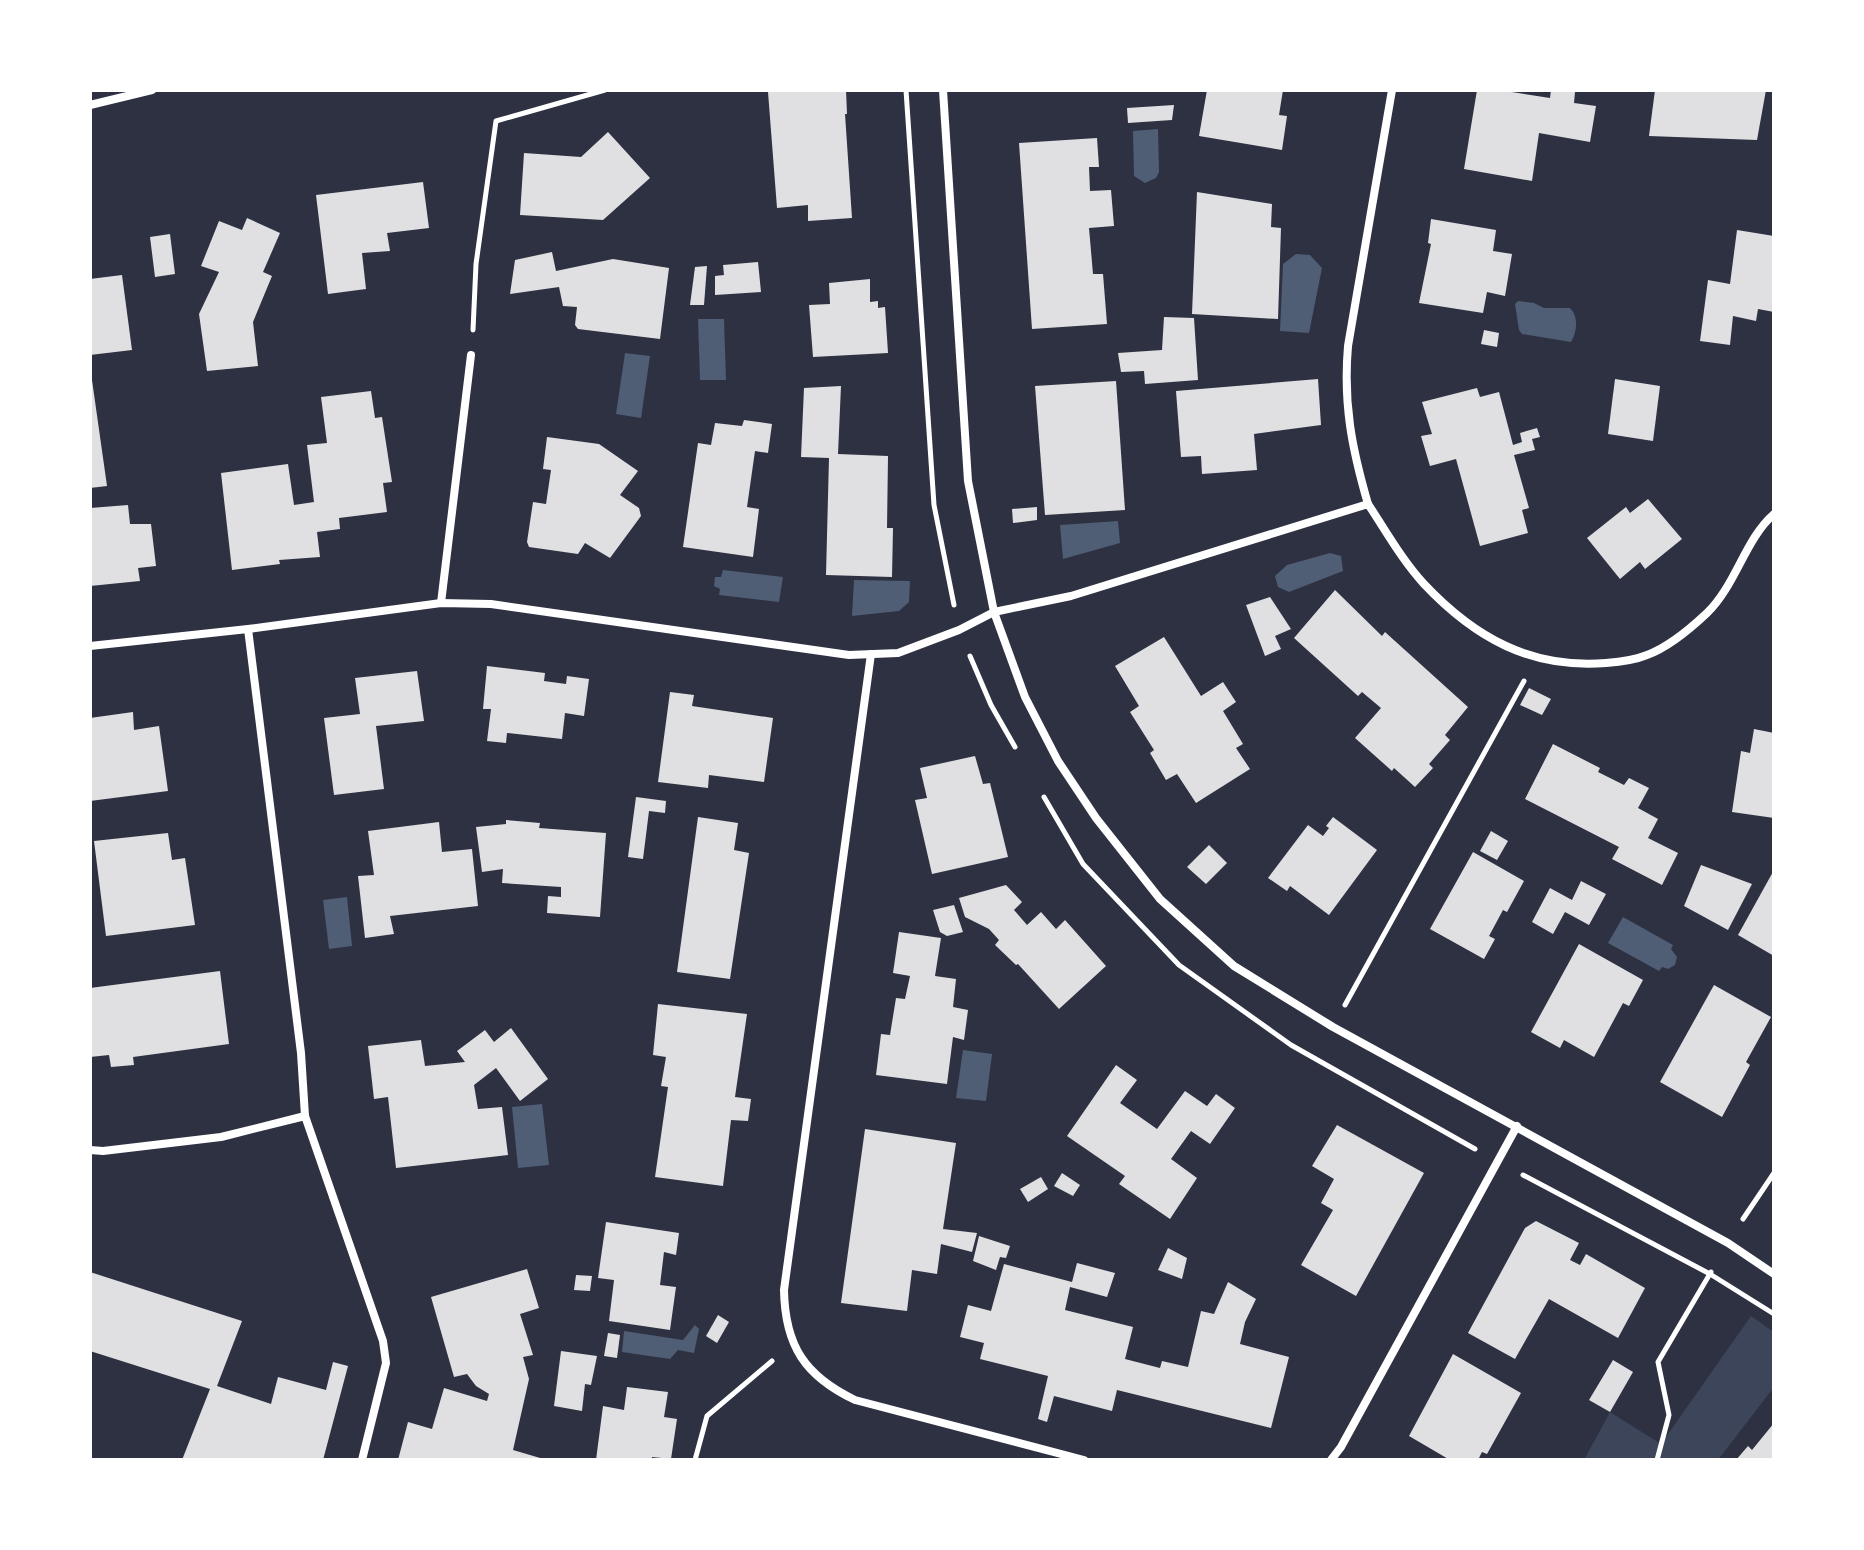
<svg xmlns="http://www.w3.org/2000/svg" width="1864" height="1550" font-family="Commissioner,sans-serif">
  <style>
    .green { fill: #3c4559 }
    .water { fill: #4f5d75 }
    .building { fill: #e0e0e3 }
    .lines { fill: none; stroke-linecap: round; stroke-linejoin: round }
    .path { stroke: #fff; stroke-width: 5 }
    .minor { stroke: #fff; stroke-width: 8 }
  </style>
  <rect width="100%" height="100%" fill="#2d3142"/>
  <polygon class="green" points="1751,1316 1774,1332 1774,1387 1718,1460 1584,1460 1610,1412 1661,1444"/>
  <g class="water">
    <polygon points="1158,129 1159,172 1156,178 1145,183 1134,176 1133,131"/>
    <polygon points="1296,254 1310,255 1322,268 1309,333 1280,331 1283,264"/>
    <path d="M 1518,301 L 1534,303 L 1544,308 L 1570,308 C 1579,317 1577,332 1571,342 L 1522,334 L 1519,330 L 1515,304 Z"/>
    <polygon points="698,319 724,319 726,380 700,380"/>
    <polygon points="625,353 650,356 641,418 616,414"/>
    <polygon points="1118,521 1120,543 1063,559 1060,525"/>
    <polygon points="1330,553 1341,556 1343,571 1289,592 1278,587 1275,576 1287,565"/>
    <polygon points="723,570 783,577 779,602 719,595 720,589 714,586 715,577 721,577"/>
    <polygon points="854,580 910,581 909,602 899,611 852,616"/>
    <polygon points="347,897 352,946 329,949 323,900"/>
    <polygon points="1623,917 1673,945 1671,949 1677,957 1675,965 1668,969 1662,967 1659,971 1608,943"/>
    <polygon points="963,1050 992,1054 986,1101 956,1098"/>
    <polygon points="542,1104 549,1165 518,1168 512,1107"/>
    <polygon points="695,1325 699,1329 694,1353 678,1350 670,1359 622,1352 624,1331 683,1340"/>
  </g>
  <g class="building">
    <polygon points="795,90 846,90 847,114 845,114 852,218 808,221 808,205 777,208 768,92"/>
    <polygon points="1207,90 1283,90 1279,115 1287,116 1282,150 1199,136"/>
    <polygon points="1477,90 1499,90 1550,98 1551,90 1575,92 1574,103 1596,106 1590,142 1539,133 1532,181 1464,169"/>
    <polygon points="1655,90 1766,90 1757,140 1649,136"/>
    <polygon points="1174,105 1172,120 1128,123 1127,108"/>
    <polygon points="608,132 650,178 603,220 520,215 524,153 581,157"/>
    <polygon points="1097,138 1099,167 1089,167 1090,191 1111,190 1114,226 1089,228 1093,274 1103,274 1107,324 1032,329 1019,143"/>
    <polygon points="423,182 429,228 387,233 390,251 362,253 366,289 328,294 316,195"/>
    <polygon points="1197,192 1272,204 1271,227 1281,228 1278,319 1192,314"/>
    <polygon points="247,218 280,233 263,272 272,276 253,322 258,366 207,371 199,314 219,272 201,266 219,221 242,230"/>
    <polygon points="1431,219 1496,230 1493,251 1512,254 1505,296 1487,292 1483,313 1419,303 1431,244 1428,243"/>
    <polygon points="1737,230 1774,236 1774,312 1758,309 1756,321 1733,316 1730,345 1700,341 1708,280 1730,284"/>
    <polygon points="170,234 175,274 155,277 150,237"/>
    <polygon points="552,252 556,271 613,259 669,268 660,339 578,329 575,325 577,307 563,306 559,287 510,294 515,260"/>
    <polygon points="758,262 761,292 715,295 715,276 724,275 723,265"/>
    <polygon points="707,266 704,305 690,305 695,267"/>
    <polygon points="122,275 132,350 90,355 90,279"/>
    <polygon points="870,279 870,302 878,301 878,308 885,307 888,353 813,357 809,305 830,304 829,283"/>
    <polygon points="1164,317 1194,318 1198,380 1145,384 1144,371 1121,372 1118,353 1162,350"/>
    <polygon points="1484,330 1499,333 1497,347 1481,344"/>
    <polygon points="90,366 107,486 90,488"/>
    <polygon points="1318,379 1321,425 1254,434 1257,470 1202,474 1201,456 1181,457 1176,391"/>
    <polygon points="1615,379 1660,386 1653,441 1608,434"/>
    <polygon points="1116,381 1125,510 1045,515 1035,386"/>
    <polygon points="841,386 838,454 888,456 887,528 893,528 892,577 826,575 829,458 801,457 804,388"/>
    <polygon points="1477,388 1480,397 1499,392 1513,445 1522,442 1520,433 1537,428 1540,437 1532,439 1535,450 1514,455 1529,508 1522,510 1528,533 1480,546 1456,459 1430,466 1421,436 1432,434 1422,402"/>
    <polygon points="371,391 375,418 382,417 392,482 383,483 387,512 339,518 340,529 317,532 320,557 279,560 280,564 232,570 221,473 288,464 294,505 314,502 307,445 327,443 321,397"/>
    <polygon points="744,420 772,424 768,453 755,451 747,507 759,509 753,557 683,547 698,443 711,445 715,423 742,426"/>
    <polygon points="547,437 599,444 638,471 620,495 639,508 641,516 610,558 585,543 578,554 529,547 527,542 533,502 546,504 551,470 543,469"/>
    <polygon points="1648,499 1682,539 1645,569 1640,562 1620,579 1587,538 1626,507 1630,513"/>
    <polygon points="128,505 130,524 151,524 156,566 138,568 140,581 90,586 90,508"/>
    <polygon points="1037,507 1037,520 1013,523 1012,509"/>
    <polygon points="1335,590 1382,636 1385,632 1468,707 1445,735 1450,740 1429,764 1433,768 1415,787 1394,768 1392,771 1355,738 1381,708 1362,692 1358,696 1294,638"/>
    <polygon points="1270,597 1291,629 1275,636 1281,649 1265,656 1246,605"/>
    <polygon points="1164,637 1201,696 1223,682 1236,702 1223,711 1243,744 1236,748 1250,769 1196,803 1177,774 1166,780 1150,753 1154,750 1130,712 1139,706 1115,666"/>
    <polygon points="487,666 545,673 544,681 566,684 567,676 589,679 584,716 565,713 562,739 507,733 506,743 487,741 491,709 483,709"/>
    <polygon points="417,671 424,721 376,726 384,789 334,795 324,718 360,714 355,678"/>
    <polygon points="1529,688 1551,699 1542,715 1520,705"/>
    <polygon points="670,692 694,695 692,706 773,718 764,782 709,775 708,788 658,782"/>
    <polygon points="133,712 134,730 159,726 168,791 90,801 90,718"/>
    <polygon points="1754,729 1774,733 1774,818 1732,812 1741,751 1750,753"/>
    <polygon points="1553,744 1600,768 1598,772 1624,785 1629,778 1649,788 1638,808 1658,819 1648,838 1678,853 1662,885 1612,859 1619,847 1525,799"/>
    <polygon points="975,756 983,784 990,783 1008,857 932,874 915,800 927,798 920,768"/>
    <polygon points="636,797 666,801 665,813 649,811 643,859 628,857"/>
    <polygon points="698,817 738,823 734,850 749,853 730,979 677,972"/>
    <polygon points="1333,817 1377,850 1329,915 1290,886 1287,891 1268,878 1308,825 1323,836 1329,828 1326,826"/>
    <polygon points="506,820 540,823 539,828 606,833 600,917 547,913 548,896 561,897 561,887 502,883 503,869 482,872 476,827 506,824"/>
    <polygon points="439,822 442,852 472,849 478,906 390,916 394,934 365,938 358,876 374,875 368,831"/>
    <polygon points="1491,831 1508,841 1497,860 1480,851"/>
    <polygon points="168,833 172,860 185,858 195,925 106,936 94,841"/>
    <polygon points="1209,845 1227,863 1206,884 1187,867"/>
    <polygon points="1473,852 1524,881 1507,912 1503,910 1489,936 1495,939 1484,959 1430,929"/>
    <polygon points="1701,865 1752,884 1728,930 1684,906"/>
    <polygon points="1774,870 1774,956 1738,935"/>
    <polygon points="1581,881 1606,894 1589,925 1565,912 1553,934 1532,922 1550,888 1572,900"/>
    <polygon points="1006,885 1022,902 1014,910 1027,925 1041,912 1056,929 1065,920 1106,966 1059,1009 1018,964 1016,965 995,945 999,940 989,929 965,917 959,898"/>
    <polygon points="954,905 963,932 947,936 940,932 933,910"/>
    <polygon points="899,932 941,938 935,976 956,979 953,1007 968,1010 964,1040 953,1037 947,1084 876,1075 881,1034 890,1035 896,998 905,999 910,976 893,973"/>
    <polygon points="1579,944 1643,980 1629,1006 1623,1003 1594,1057 1564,1040 1560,1048 1531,1032"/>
    <polygon points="220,971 229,1044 133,1057 134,1065 111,1067 109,1055 90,1057 90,988"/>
    <polygon points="1714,985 1771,1017 1746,1062 1750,1065 1722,1117 1660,1082"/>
    <polygon points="658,1004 747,1014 735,1097 751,1099 748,1121 731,1120 723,1186 655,1177 668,1087 661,1086 666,1057 653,1055"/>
    <polygon points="511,1028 548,1079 520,1101 496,1068 474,1085 478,1109 502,1107 508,1155 396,1168 388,1097 374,1099 368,1046 421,1040 425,1066 465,1062 457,1051 485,1030 494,1042"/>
    <polygon points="1116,1065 1137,1080 1120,1103 1157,1129 1185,1091 1207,1106 1216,1094 1235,1108 1210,1144 1191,1131 1171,1159 1197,1178 1170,1219 1119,1184 1125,1176 1067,1136"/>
    <polygon points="1337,1125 1424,1173 1356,1296 1301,1265 1333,1210 1321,1203 1334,1179 1312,1166"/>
    <polygon points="865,1129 956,1143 943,1229 977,1233 972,1252 941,1244 937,1274 912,1270 907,1311 841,1303"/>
    <polygon points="1062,1173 1080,1185 1073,1196 1054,1186"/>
    <polygon points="1041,1177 1048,1189 1028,1202 1020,1189"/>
    <polygon points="1536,1221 1579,1243 1570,1260 1580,1265 1586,1254 1645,1288 1618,1338 1549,1299 1515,1359 1468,1333 1525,1228"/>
    <polygon points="606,1222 679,1233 676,1255 664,1252 660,1285 676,1287 670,1330 609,1321 614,1280 598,1278"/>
    <polygon points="979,1236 1010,1246 1006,1258 1000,1257 996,1270 973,1261"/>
    <polygon points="1168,1248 1187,1258 1182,1279 1158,1270"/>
    <polygon points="1077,1263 1115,1273 1107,1297 1070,1287 1065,1310 1133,1327 1125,1359 1160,1368 1162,1361 1188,1367 1201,1311 1214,1314 1228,1282 1256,1299 1245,1322 1240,1344 1289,1357 1271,1428 1117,1390 1112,1411 1054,1396 1047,1422 1038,1419 1048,1376 980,1359 984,1343 960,1337 968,1305 991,1311 1004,1264 1072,1282"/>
    <polygon points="527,1269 539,1308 520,1314 533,1355 523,1357 529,1379 513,1450 547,1460 398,1460 408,1422 432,1429 444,1388 487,1401 489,1394 476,1386 467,1374 454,1377 431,1297"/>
    <polygon points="90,1272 242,1321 217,1386 271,1404 278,1377 326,1390 333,1362 348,1366 323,1460 182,1460 210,1389 90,1351"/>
    <polygon points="576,1275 592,1276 590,1291 574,1290"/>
    <polygon points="718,1315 729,1322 717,1343 706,1336"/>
    <polygon points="608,1333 620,1335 617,1358 604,1356"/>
    <polygon points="561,1351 597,1356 591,1385 585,1384 582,1411 554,1406"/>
    <polygon points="1453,1354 1521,1393 1487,1454 1482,1452 1478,1460 1450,1460 1409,1436"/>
    <polygon points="1613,1360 1633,1372 1610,1412 1589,1400"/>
    <polygon points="627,1387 668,1392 664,1417 677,1419 671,1459 652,1457 652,1460 596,1460 603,1406 624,1410"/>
    <polygon points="1774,1423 1774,1460 1736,1460 1748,1446 1752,1450"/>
  </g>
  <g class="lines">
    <g class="path">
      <polyline points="906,90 934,505 954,605"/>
      <polyline points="473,330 476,264 496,121 605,90"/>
      <polyline points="970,656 991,705 1015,747"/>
      <polyline points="1044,797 1083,864 1179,965 1291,1045 1475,1149"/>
      <polyline points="1345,1005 1524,681"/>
      <polyline points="1523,1175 1710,1274 1774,1314"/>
      <polyline points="1743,1219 1774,1173"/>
      <polyline points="695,1460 707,1416 772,1361"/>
      <polyline points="1657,1460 1669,1415 1658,1362 1711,1272"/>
    </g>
    <g class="minor">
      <polyline points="943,90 968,481 994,612 1025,697 1058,761 1096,818 1160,899 1234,966 1333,1027 1728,1243 1774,1274"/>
      <polyline points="90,105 152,90"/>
      <path d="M 1368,504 C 1352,449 1343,404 1348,346 L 1392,90"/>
      <polyline points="441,603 471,355"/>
      <polyline points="248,629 301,1053 305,1116 383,1341 386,1363 362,1460"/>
      <path d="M 90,646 L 248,629 L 441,603 L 491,604 L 849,655 L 898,653 L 959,630 L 994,612 L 1071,596 L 1368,504 C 1386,531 1402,560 1424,584 C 1475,638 1531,669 1606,663 C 1619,662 1635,660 1647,655 C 1669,647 1690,629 1707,613 C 1736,585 1745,539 1774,514"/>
      <path d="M 871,654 L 784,1290 C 785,1346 805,1376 855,1400 L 1084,1460"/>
      <polyline points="90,1150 103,1151 221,1137 305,1116"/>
      <polyline points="1331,1460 1341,1447 1517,1126"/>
    </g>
  </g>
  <rect width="1864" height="1550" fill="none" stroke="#ffffff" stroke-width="184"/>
</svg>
